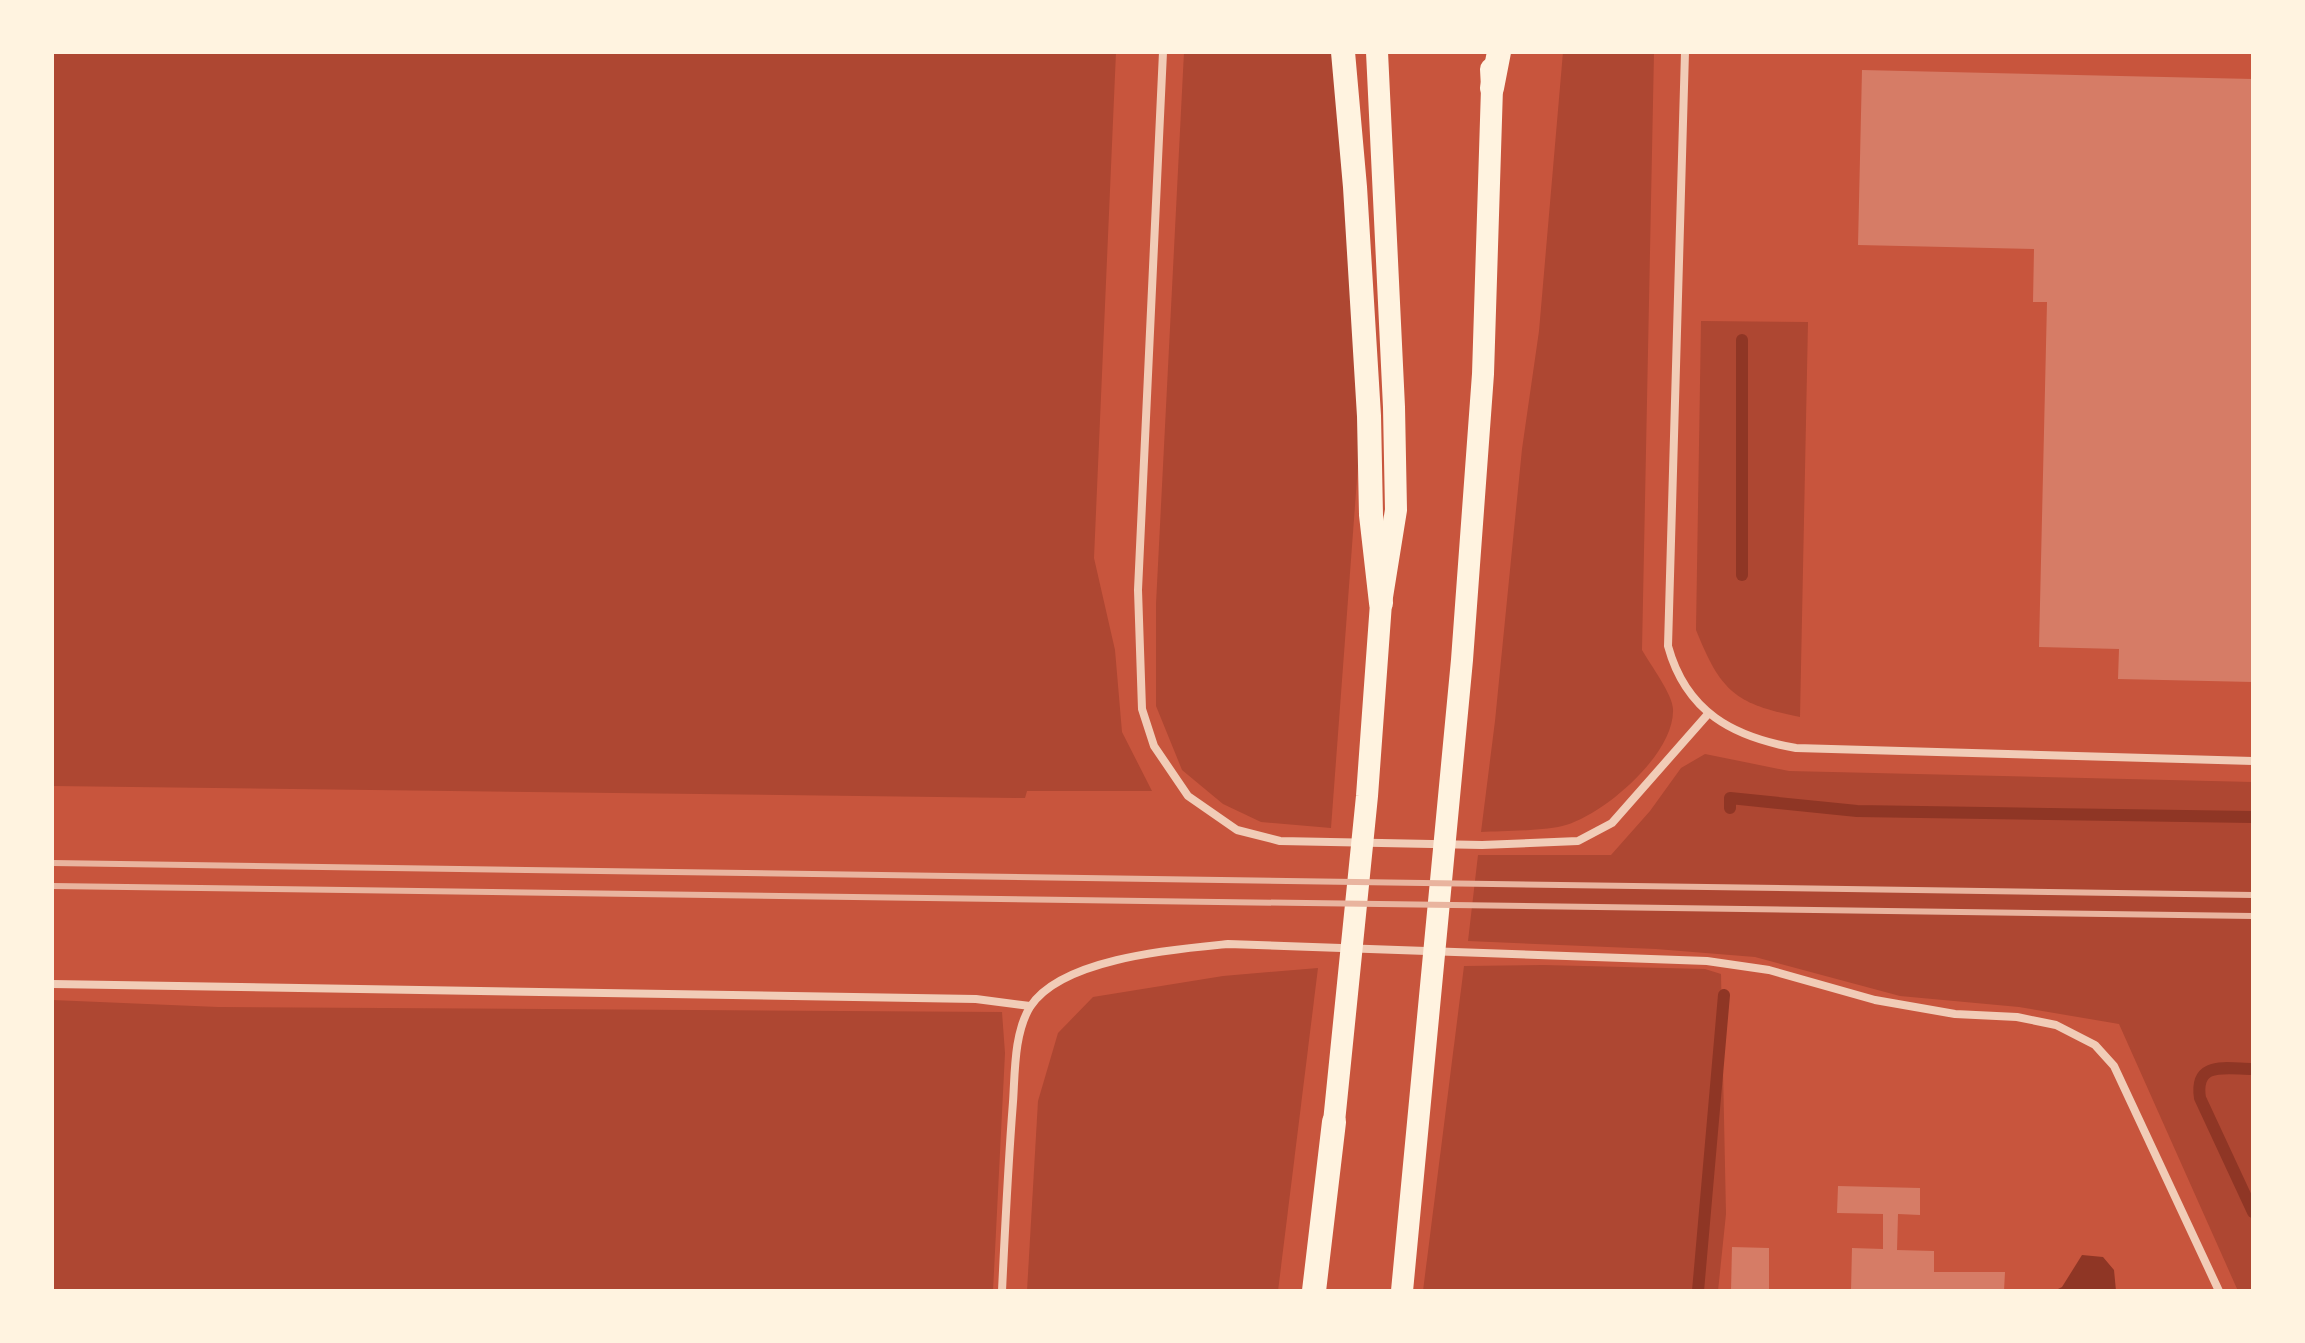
<svg xmlns="http://www.w3.org/2000/svg" width="2305" height="1343" font-family="'Golos Text',sans-serif">
  <style>
    .green { fill: #ae4732 }
    .water { fill: #8f3625 }
    .lines { fill: none; stroke-linecap: round; stroke-linejoin: round }
    .stream { stroke: #8f3625; stroke-width: 12 }
    .building { fill: #d67c66 }
    .minor { stroke: #f1ccb7; stroke-width: 8 }
    .trunk { stroke: #fff3e0; stroke-width: 22 }
    .motorway { stroke: #fff3e0; stroke-width: 24 }
    .rail { stroke: #e9b49f; stroke-width: 6 }
  </style>
  <rect width="100%" height="100%" fill="#c8553d"/>
  <g class="green">
    <polygon points="52,52 1116,52 1094,558 1115,650 1122,732 1152,791 1027,791 1025,798 1016,798 52,786"/>
    <polygon points="1184,52 1334,52 1361,425 1331,828 1261,822 1223,804 1182,770 1156,706 1156,604"/>
    <path d="M 1563,52 L 1654,52 L 1642,650 C 1650,664 1673,695 1673,709 C 1675,753 1606,813 1566,825 C 1548,831 1502,831 1481,832 L 1495,721 L 1522,449 L 1539,331 Z"/>
    <path d="M 1701,321 L 1808,322 L 1800,717 C 1735,704 1721,692 1696,630 Z"/>
    <polygon points="1705,754 1789,771 2253,782 2253,1291 2238,1291 2119,1024 2019,1007 1900,996 1755,957 1656,949 1468,941 1478,855 1611,855 1650,811 1681,768"/>
    <polygon points="1543,965 1705,969 1721,974 1726,1214 1718,1291 1423,1291 1464,966"/>
    <polygon points="1318,968 1278,1291 1027,1291 1038,1101 1058,1033 1093,997 1223,976"/>
    <polygon points="52,1000 218,1007 1002,1012 1005,1053 993,1291 52,1291"/>
  </g>
  <polygon class="water" points="2082,1255 2103,1257 2114,1270 2116,1291 2054,1291 2062,1287"/>
  <g class="lines">
    <g class="stream">
      <polyline points="1742,340 1742,575"/>
      <polyline points="1730,808 1730,798 1857,811 2253,817"/>
      <path d="M 2253,1069 C 2227,1069 2194,1060 2200,1098 L 2253,1212"/>
      <polyline points="1698,1291 1724,995"/>
    </g>
  </g>
  <g class="building">
    <polygon points="1862,70 2253,79 2253,682 2118,679 2119,649 2039,647 2047,302 2033,302 2034,249 1858,245"/>
    <polygon points="1838,1186 1920,1188 1920,1215 1898,1214 1897,1250 1934,1251 1934,1272 2005,1272 2004,1291 1851,1291 1852,1248 1883,1249 1883,1214 1837,1213"/>
    <polygon points="1732,1247 1769,1248 1769,1291 1731,1291"/>
  </g>
  <g class="lines">
    <g class="minor">
      <polyline points="1163,52 1138,590 1142,709 1154,746 1188,796 1237,830 1280,841 1482,845 1578,841 1612,823 1708,714"/>
      <path d="M 1685,52 L 1668,646 C 1686,712 1733,737 1796,748 L 2253,761"/>
      <polyline points="52,984 976,999 1030,1006"/>
      <path d="M 1002,1291 C 1005,1228 1008,1165 1013,1102 C 1015,1073 1014,1033 1030,1007 C 1061,958 1176,949 1228,944 L 1707,961 L 1769,970 L 1875,1000 L 1955,1014 L 2017,1017 L 2056,1025 L 2095,1045 L 2114,1066 L 2219,1291"/>
    </g>
    <g class="trunk">
      <polyline points="1334,1122 1367,796 1381,603 1396,510 1394,407 1377,52"/>
      <polyline points="1402,1291 1462,660 1483,374 1492,88 1491,69"/>
    </g>
    <g class="motorway">
      <polyline points="1343,52 1355,187 1369,416 1371,515 1381,603"/>
      <polyline points="1492,88 1499,52"/>
      <polyline points="1314,1291 1334,1122"/>
    </g>
    <g class="rail">
      <polyline points="52,863 2253,895"/>
      <polyline points="52,886 2253,916"/>
    </g>
  </g>
  <rect width="2305" height="1343" fill="none" stroke="#fff3e0" stroke-width="108"/>
</svg>
